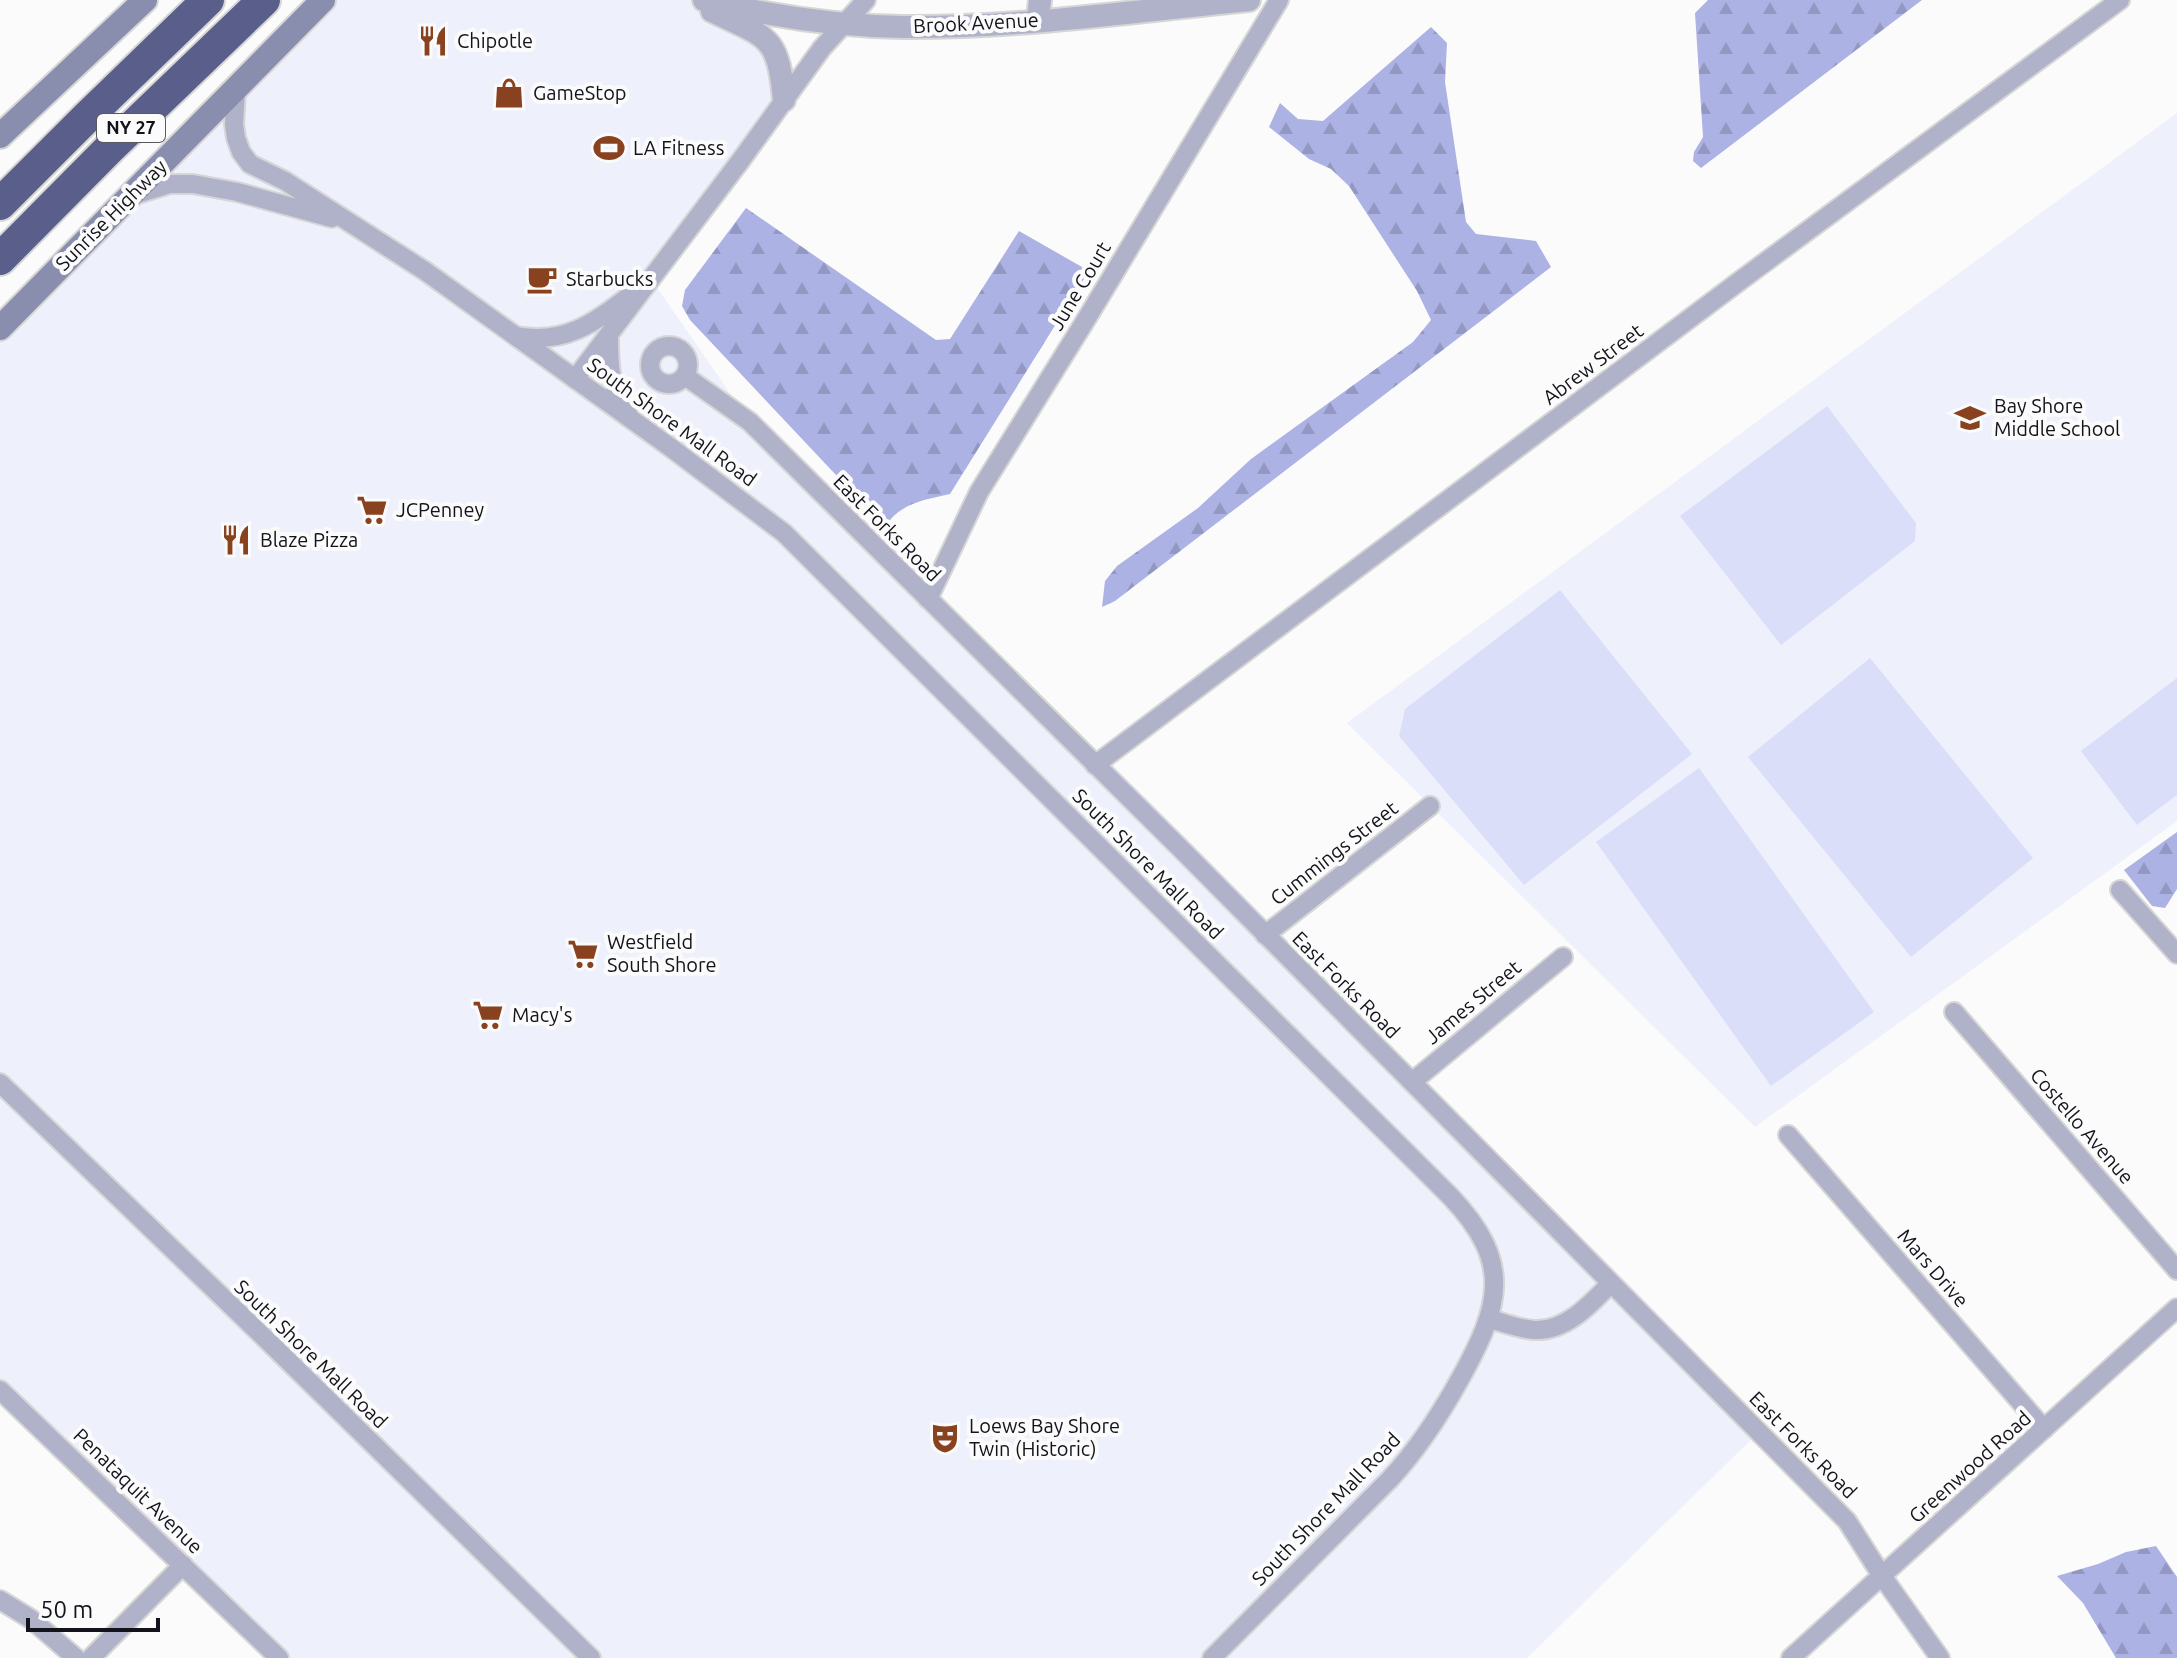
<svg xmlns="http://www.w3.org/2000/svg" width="2177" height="1658" font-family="Ubuntu,sans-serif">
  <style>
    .built { fill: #eef0fc }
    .forest { fill: url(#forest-firs) }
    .garden { fill: #dadef9 }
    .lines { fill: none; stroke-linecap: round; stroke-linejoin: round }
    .minor-casing { stroke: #d6d6d7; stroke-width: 22 }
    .tertiary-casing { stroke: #d6d6d7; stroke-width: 26 }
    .secondary-casing { stroke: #d6d6d7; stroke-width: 28 }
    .motorway-casing { stroke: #d6d6d7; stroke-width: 36 }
    .minor { stroke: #afb2c8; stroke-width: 18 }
    .tertiary { stroke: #afb2c8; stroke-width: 22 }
    .secondary { stroke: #8a8eae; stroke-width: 24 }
    .motorway { stroke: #5a5e8a; stroke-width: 32 }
    .labels { text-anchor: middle; stroke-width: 8; stroke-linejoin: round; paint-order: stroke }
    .shield { fill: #fbfbfb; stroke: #58595e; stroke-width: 2 }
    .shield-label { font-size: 18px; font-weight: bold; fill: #12131b }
    .street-label { font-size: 20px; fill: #12131b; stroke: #fbfbfb }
    .poi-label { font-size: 20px; fill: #12131b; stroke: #fbfbfb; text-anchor: start }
  </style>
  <defs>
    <pattern id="forest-firs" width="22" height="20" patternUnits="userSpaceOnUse" patternTransform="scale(2)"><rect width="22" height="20" fill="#acb2e3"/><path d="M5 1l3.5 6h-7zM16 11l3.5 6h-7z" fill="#9398c2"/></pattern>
  </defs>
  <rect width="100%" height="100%" fill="#fbfbfb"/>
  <g class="built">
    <polygon points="323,0 690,0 759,34 784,100 651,279 750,422 1759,1432 1527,1658 279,1658 0,1390 0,328"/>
    <polygon points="2177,113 2177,821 1755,1127 1347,723"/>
  </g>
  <g class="forest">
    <polygon points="1708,0 1922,0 1701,168 1693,161 1694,152 1703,137 1695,13"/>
    <polygon points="1431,27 1447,43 1445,82 1466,222 1476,234 1536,241 1551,267 1115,601 1102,607 1105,581 1117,566 1198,508 1251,459 1413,342 1431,320 1417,291 1349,186 1331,169 1309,159 1269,127 1280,103 1298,119 1323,121"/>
    <path d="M 746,208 L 936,340 L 950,339 L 1019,231 L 1089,271 L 950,494 C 924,500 900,503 885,527 L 690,320 L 682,306 L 685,290 Z"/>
    <polygon points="2177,832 2177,889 2165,908 2152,906 2124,870"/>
    <polygon points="2156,1546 2177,1577 2177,1658 2116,1658 2083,1603 2057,1576 2098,1564 2126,1552"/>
  </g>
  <g class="garden">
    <polygon points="1827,406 1916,523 1915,541 1781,645 1680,516"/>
    <polygon points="1560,590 1692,754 1524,885 1399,736 1405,709"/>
    <polygon points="1870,658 2033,858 1911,957 1748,757"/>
    <polygon points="2177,678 2177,795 2137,825 2081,751"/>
    <polygon points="1699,768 1874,1012 1771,1086 1596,842"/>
  </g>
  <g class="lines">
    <g class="minor-casing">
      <g id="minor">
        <path d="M 236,89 L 234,124 L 236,138 L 241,152 L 250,164 L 285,181 L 425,271 L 670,447 L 784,533 L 1451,1197 C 1513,1263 1501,1305 1460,1379 C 1440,1415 1418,1449 1390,1479 L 1212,1658"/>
        <polyline points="131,196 170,184 193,184 237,192 332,218"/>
        <path d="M 609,334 C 609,370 609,382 628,413"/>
        <path d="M 516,336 C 567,345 595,322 633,293"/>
        <circle cx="669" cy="365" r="19"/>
        <polyline points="685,376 750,422 1186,854 1847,1521 1882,1576 1940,1658"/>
        <polyline points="575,379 741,160 822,48 866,0"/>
        <polyline points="928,599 979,492 1087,318 1279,0"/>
        <polyline points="1095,765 1741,280 2120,0"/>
        <polyline points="2120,890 2177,954"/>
        <polyline points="1265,935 1430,806"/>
        <polyline points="1954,1012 2177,1270"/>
        <polyline points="1412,1082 1563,957"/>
        <polyline points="0,1083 271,1344 591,1658"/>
        <polyline points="1788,1135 2044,1429"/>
        <path d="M 1490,1319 C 1504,1323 1519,1329 1534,1330 C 1565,1332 1591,1304 1610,1284"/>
        <polyline points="0,1390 279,1658"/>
        <polyline points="0,1600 31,1619 76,1658"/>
        <polyline points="91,1658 183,1565"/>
        <polyline points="1791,1658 2177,1308"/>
      </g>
    </g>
    <g class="tertiary-casing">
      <g id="tertiary">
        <path d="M 704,0 C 769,16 836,26 903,27 C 1019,28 1135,11 1249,0"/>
        <path d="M 712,11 C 768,38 778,35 784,100"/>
        <polyline points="1038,20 1040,0"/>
      </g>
    </g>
    <g class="secondary-casing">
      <g id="secondary">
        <polyline points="0,136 145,0"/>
        <polyline points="0,328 323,0"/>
      </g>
    </g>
    <g class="motorway-casing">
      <g id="motorway">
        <polyline points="0,204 87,117 208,0"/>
        <polyline points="0,259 109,149 264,0"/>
      </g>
    </g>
    <use href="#minor" class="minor"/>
    <use href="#tertiary" class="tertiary"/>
    <use href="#secondary" class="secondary"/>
    <use href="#motorway" class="motorway"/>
  </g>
  <defs>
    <g id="restaurant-bare" transform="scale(2.4)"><path d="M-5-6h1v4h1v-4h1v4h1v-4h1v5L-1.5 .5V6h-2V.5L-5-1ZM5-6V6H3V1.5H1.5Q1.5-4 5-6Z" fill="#89421f" stroke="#fbfbfb" stroke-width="2.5" paint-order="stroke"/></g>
    <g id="shop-bare" transform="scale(2.4)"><path d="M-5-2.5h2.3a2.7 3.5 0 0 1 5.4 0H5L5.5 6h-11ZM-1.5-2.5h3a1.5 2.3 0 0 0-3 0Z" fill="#89421f" stroke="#fbfbfb" stroke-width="2.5" paint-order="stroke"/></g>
    <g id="stadium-bare" transform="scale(2.4)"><path d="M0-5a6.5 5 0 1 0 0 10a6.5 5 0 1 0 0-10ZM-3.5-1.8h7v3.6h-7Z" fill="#89421f" stroke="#fbfbfb" stroke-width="2.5" paint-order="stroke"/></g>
    <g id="cafe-bare" transform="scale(2.4)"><path d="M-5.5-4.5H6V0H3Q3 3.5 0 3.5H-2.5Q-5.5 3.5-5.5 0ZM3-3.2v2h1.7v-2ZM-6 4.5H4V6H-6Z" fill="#89421f" stroke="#fbfbfb" stroke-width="2.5" paint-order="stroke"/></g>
    <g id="school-bare" transform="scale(2.4)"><path d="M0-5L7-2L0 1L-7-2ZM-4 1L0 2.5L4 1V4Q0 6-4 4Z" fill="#89421f" stroke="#fbfbfb" stroke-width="2.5" paint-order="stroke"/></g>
    <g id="supermarket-bare" transform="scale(2.4)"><path d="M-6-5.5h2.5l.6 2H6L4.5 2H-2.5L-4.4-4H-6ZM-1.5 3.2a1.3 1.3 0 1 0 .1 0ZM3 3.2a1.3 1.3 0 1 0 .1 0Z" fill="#89421f" stroke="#fbfbfb" stroke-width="2.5" paint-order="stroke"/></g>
    <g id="theatre-bare" transform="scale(2.4)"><path d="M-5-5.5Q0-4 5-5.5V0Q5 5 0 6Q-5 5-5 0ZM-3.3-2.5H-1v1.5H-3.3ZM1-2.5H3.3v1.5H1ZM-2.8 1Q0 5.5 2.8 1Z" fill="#89421f" stroke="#fbfbfb" stroke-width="2.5" paint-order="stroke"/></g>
  </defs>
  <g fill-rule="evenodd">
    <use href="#restaurant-bare" x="433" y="41"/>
    <use href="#shop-bare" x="509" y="93"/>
    <use href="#stadium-bare" x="609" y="148"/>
    <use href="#cafe-bare" x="542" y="279"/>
    <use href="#school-bare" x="1970" y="418"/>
    <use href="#supermarket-bare" x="372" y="510"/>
    <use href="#restaurant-bare" x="236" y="540"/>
    <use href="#supermarket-bare" x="583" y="954"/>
    <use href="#supermarket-bare" x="488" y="1015"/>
    <use href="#theatre-bare" x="945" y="1438"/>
  </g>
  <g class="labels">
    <rect class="shield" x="97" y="114" width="68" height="28" rx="6"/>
    <g class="shield-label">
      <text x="131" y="134">NY 27</text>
    </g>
    <g class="street-label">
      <text transform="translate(976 23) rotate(-3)" y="7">Brook Avenue</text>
      <text transform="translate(111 215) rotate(-45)" y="7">Sunrise Highway</text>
      <text transform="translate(1080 286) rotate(-59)" y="7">June Court</text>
      <text transform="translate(1593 364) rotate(-37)" y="7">Abrew Street</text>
      <text transform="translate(672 422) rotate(36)" y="7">South Shore Mall Road</text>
      <text transform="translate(887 528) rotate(45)" y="7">East Forks Road</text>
      <text transform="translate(1334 853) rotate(-38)" y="7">Cummings Street</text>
      <text transform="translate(1148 864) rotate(45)" y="7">South Shore Mall Road</text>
      <text transform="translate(1346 985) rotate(45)" y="7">East Forks Road</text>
      <text transform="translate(1473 1002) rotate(-40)" y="7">James Street</text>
      <text transform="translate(2082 1126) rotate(49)" y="7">Costello Avenue</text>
      <text transform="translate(1933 1268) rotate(49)" y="7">Mars Drive</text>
      <text transform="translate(311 1354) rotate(44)" y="7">South Shore Mall Road</text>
      <text transform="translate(1803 1445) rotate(45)" y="7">East Forks Road</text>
      <text transform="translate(1970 1467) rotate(-42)" y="7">Greenwood Road</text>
      <text transform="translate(138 1491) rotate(44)" y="7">Penataquit Avenue</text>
      <text transform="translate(1326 1509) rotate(-46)" y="7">South Shore Mall Road</text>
    </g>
    <g class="poi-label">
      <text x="457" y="48">Chipotle</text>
      <text x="533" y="100">GameStop</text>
      <text x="633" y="155">LA Fitness</text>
      <text x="566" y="286">Starbucks</text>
      <text x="1994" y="413">Bay Shore<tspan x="1994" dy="23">Middle School</tspan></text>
      <text x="396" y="517">JCPenney</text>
      <text x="260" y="547">Blaze Pizza</text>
      <text x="607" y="949">Westfield<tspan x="607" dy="23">South Shore</tspan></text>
      <text x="512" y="1022">Macy's</text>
      <text x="969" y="1433">Loews Bay Shore<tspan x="969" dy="23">Twin (Historic)</tspan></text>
    </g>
  </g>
  <path d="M28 1618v12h130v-12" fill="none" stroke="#12131b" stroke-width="4"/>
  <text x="40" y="1618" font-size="24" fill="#12131b" stroke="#fbfbfb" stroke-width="6" paint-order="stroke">50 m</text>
</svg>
